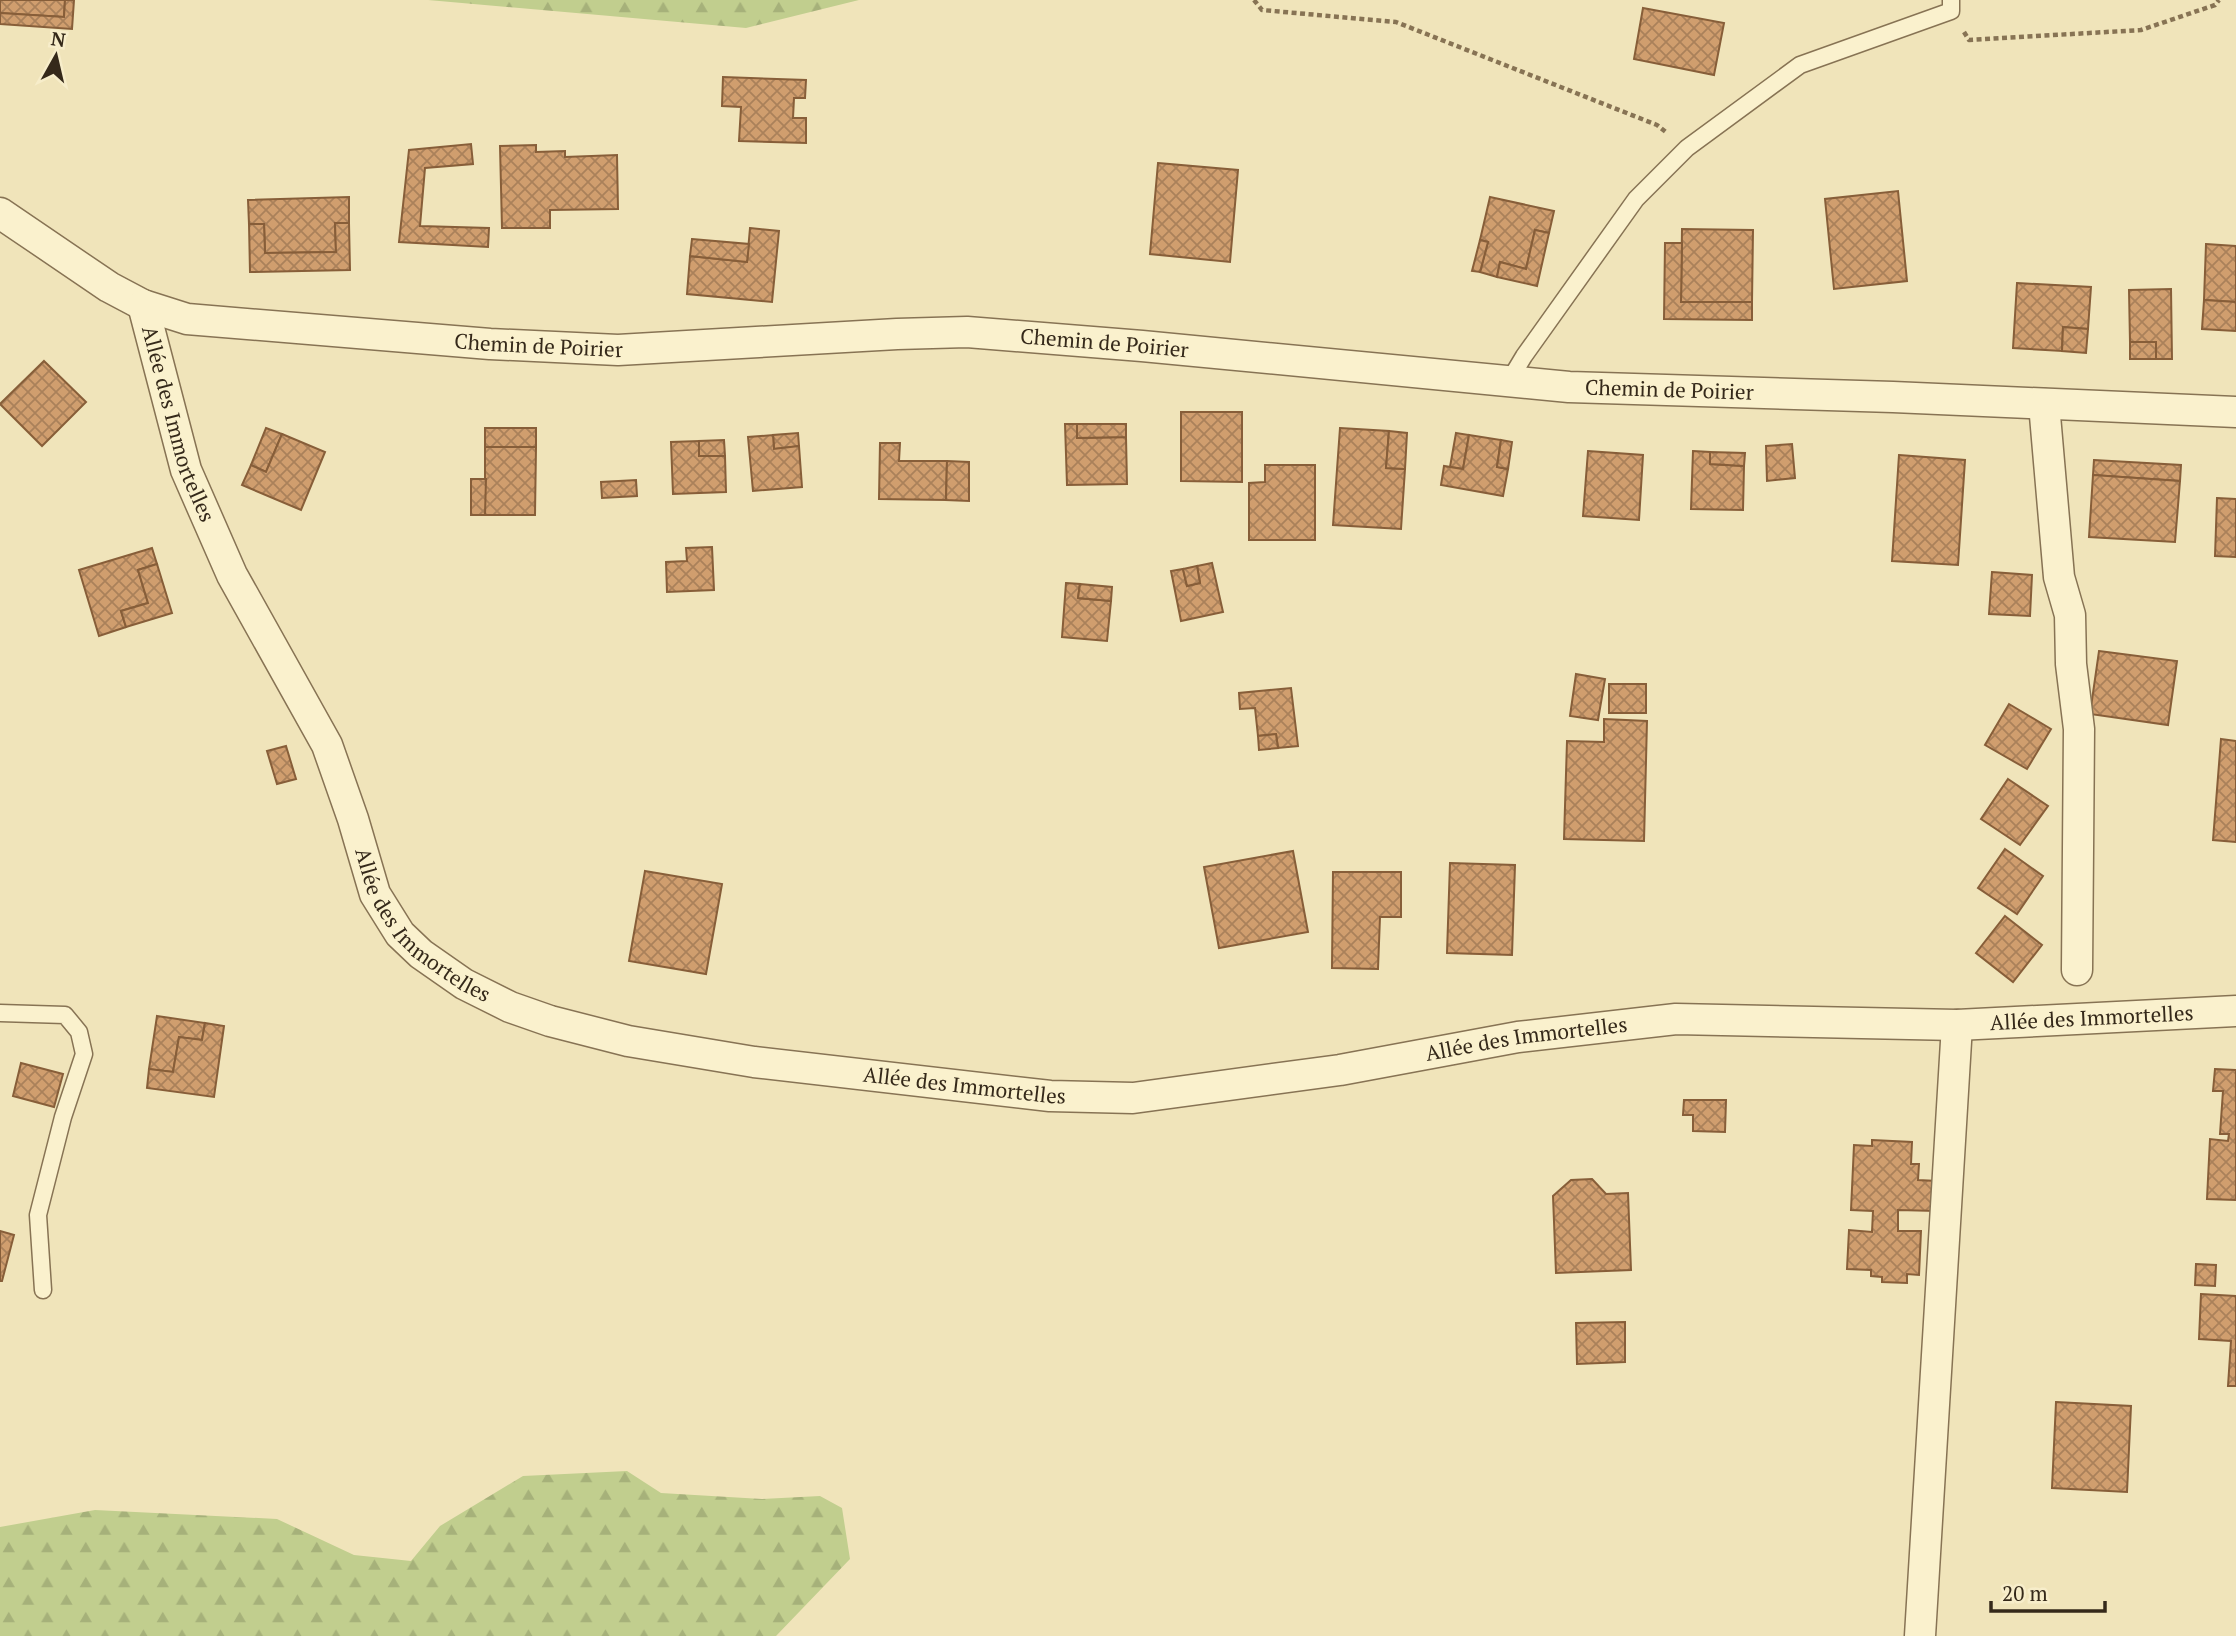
<svg xmlns="http://www.w3.org/2000/svg" width="2236" height="1636" font-family="'PT Serif',serif">
  <style>
    .forest { fill: url(#forest-firs) }
    .building { fill: url(#building-cross-hatch); stroke: #875e39; stroke-width: 2 }
    .lines { fill: none; stroke-linecap: round; stroke-linejoin: round }
    .service-casing { stroke: #877354; stroke-width: 19 }
    .minor-casing { stroke: #877354; stroke-width: 33 }
    .path { stroke: #877354; stroke-width: 4.5; stroke-dasharray: 5 3.5; stroke-linecap: butt }
    .service { stroke: #faf1cd; stroke-width: 16 }
    .minor { stroke: #faf1cd; stroke-width: 30 }
    .labels { text-anchor: middle; stroke-width: 7; stroke-linejoin: round; paint-order: stroke }
    .street-label { font-size: 21px; fill: #35291a; stroke: #f7edca }
  </style>
  <defs>
    <pattern id="forest-firs" width="22" height="20" patternUnits="userSpaceOnUse" patternTransform="scale(1.75)"><rect width="22" height="20" fill="#c1ce8e"/><path d="M5 1l3.5 6h-7zM16 11l3.5 6h-7z" fill="#a6b17a"/></pattern>
    <pattern id="building-cross-hatch" width="8" height="8" patternUnits="userSpaceOnUse" patternTransform="scale(1.75)"><rect width="8" height="8" fill="#d09e6e"/><path d="M0 0l8 8M0 8l8-8" fill="none" stroke="#aa815a"/></pattern>
  </defs>
  <rect width="100%" height="100%" fill="#f0e4ba"/>
  <g class="forest">
    <polygon points="428,0 859,0 746,28"/>
    <polygon points="627,1471 661,1493 762,1499 820,1496 842,1508 850,1559 776,1636 0,1636 0,1527 95,1510 277,1519 354,1555 411,1561 440,1526 523,1476"/>
  </g>
  <g class="building">
    <polygon points="0,0 65,0 64,17 0,13"/>
    <polygon points="65,0 74,0 72,29 0,24 0,13 64,17"/>
    <polygon points="1643,8 1724,23 1714,75 1634,59"/>
    <polygon points="723,77 806,80 805,98 794,98 793,118 806,118 806,143 739,141 741,107 722,106"/>
    <polygon points="471,144 473,164 425,168 420,226 489,228 488,247 399,242 409,150"/>
    <polygon points="536,145 536,152 565,151 565,157 617,155 618,209 550,210 550,228 502,228 500,146"/>
    <polygon points="1158,163 1238,170 1230,262 1150,254"/>
    <polygon points="1898,191 1907,281 1834,289 1825,199"/>
    <polygon points="349,197 349,223 335,223 336,252 265,253 264,224 249,224 248,200"/>
    <polygon points="1490,197 1554,211 1549,233 1535,230 1526,269 1500,262 1497,277 1480,272 1488,242 1480,240"/>
    <polygon points="335,223 349,223 350,270 250,272 249,224 264,224 265,253 336,252"/>
    <polygon points="750,228 779,231 772,302 687,294 690,256 747,262"/>
    <polygon points="1682,229 1753,230 1752,302 1681,302"/>
    <polygon points="1535,230 1549,233 1537,286 1497,277 1500,262 1526,269"/>
    <polygon points="692,239 749,244 747,262 690,256"/>
    <polygon points="1480,240 1488,242 1480,272 1472,271"/>
    <polygon points="1665,243 1682,243 1681,302 1752,302 1752,320 1664,319"/>
    <polygon points="2206,244 2236,246 2236,302 2204,300"/>
    <polygon points="2017,283 2091,287 2088,329 2063,327 2062,351 2013,348"/>
    <polygon points="2171,289 2172,359 2156,359 2156,342 2130,342 2129,290"/>
    <polygon points="2204,300 2236,302 2236,331 2202,329"/>
    <polygon points="2063,327 2088,329 2086,353 2062,351"/>
    <rect x="2130" y="342" width="26" height="17"/>
    <polygon points="44,361 86,402 42,446 0,404"/>
    <polygon points="1181,412 1242,412 1242,482 1181,481"/>
    <polygon points="1065,424 1077,424 1077,438 1126,437 1127,484 1067,485"/>
    <polygon points="1077,424 1126,424 1126,437 1077,438"/>
    <polygon points="266,428 282,434 266,472 251,465"/>
    <rect x="485" y="428" width="51" height="19"/>
    <polygon points="1340,428 1389,431 1386,468 1405,469 1401,529 1333,525"/>
    <polygon points="1389,431 1407,433 1405,469 1386,468"/>
    <polygon points="798,433 799,446 774,449 773,435"/>
    <polygon points="1456,433 1469,435 1463,469 1450,467"/>
    <polygon points="282,434 325,452 301,510 242,485 251,465 266,472"/>
    <polygon points="773,435 774,449 799,446 802,487 753,491 748,437"/>
    <polygon points="1469,435 1501,440 1497,467 1508,469 1503,496 1441,485 1444,466 1463,469"/>
    <polygon points="724,440 725,456 699,456 699,441"/>
    <polygon points="1501,440 1512,442 1508,469 1497,467"/>
    <polygon points="699,441 699,456 725,456 726,492 673,494 671,442"/>
    <polygon points="880,443 900,443 899,461 947,461 946,500 879,499"/>
    <polygon points="1792,444 1795,478 1767,481 1766,446"/>
    <polygon points="485,447 536,447 535,515 485,515"/>
    <polygon points="1588,451 1643,455 1639,520 1583,516"/>
    <polygon points="1693,451 1710,452 1710,464 1744,466 1743,510 1691,509"/>
    <polygon points="1710,452 1745,453 1744,466 1710,464"/>
    <polygon points="1899,455 1965,460 1958,565 1892,561"/>
    <polygon points="2094,460 2181,465 2180,481 2093,475"/>
    <polygon points="947,461 969,462 969,501 946,500"/>
    <polygon points="1265,465 1315,465 1315,540 1249,540 1249,483 1265,482"/>
    <polygon points="2093,475 2180,481 2175,542 2089,537"/>
    <polygon points="471,479 486,479 485,515 471,515"/>
    <polygon points="636,480 637,496 602,498 601,482"/>
    <polygon points="2217,498 2236,499 2236,557 2215,556"/>
    <polygon points="712,547 714,590 667,592 666,562 687,561 686,548"/>
    <polygon points="152,548 157,564 138,570 148,603 121,611 126,627 99,636 79,570"/>
    <polygon points="1212,563 1223,612 1181,621 1171,571 1183,569 1187,586 1200,583 1197,566"/>
    <polygon points="157,564 172,613 126,627 121,611 148,603 138,570"/>
    <polygon points="1197,566 1200,583 1187,586 1183,569"/>
    <polygon points="1992,572 2032,575 2030,616 1989,614"/>
    <polygon points="1066,583 1080,584 1078,598 1111,601 1107,641 1062,637"/>
    <polygon points="1080,584 1112,587 1111,601 1078,598"/>
    <polygon points="2099,651 2177,661 2168,725 2090,714"/>
    <polygon points="1576,674 1605,679 1598,720 1570,716"/>
    <rect x="1609" y="684" width="37" height="29"/>
    <polygon points="1291,688 1298,746 1278,748 1276,734 1258,736 1255,708 1240,709 1239,693"/>
    <polygon points="2009,704 2051,729 2027,769 1985,745"/>
    <polygon points="1604,719 1647,721 1644,841 1564,839 1567,741 1604,742"/>
    <polygon points="1276,734 1278,748 1259,750 1258,736"/>
    <polygon points="2221,739 2236,741 2236,842 2213,840"/>
    <polygon points="286,746 296,779 277,784 267,751"/>
    <polygon points="2008,779 2048,806 2020,845 1981,819"/>
    <polygon points="2005,849 2043,876 2017,914 1978,888"/>
    <polygon points="1293,851 1308,932 1219,948 1204,867"/>
    <polygon points="1450,863 1515,865 1512,955 1447,953"/>
    <polygon points="645,871 722,884 706,974 629,961"/>
    <polygon points="1333,872 1401,872 1401,917 1380,917 1378,969 1332,968"/>
    <polygon points="2005,916 2042,945 2013,982 1976,953"/>
    <polygon points="157,1016 205,1023 202,1040 179,1037 173,1072 149,1069"/>
    <polygon points="205,1023 224,1026 214,1097 147,1088 149,1069 173,1072 179,1037 202,1040"/>
    <polygon points="21,1063 63,1074 54,1107 13,1096"/>
    <polygon points="2215,1069 2236,1070 2236,1200 2207,1199 2210,1139 2228,1141 2229,1134 2220,1134 2223,1091 2213,1091"/>
    <polygon points="1684,1100 1726,1100 1725,1132 1693,1131 1693,1115 1683,1115"/>
    <polygon points="1872,1140 1912,1142 1911,1164 1919,1164 1918,1180 1937,1181 1936,1211 1898,1210 1898,1231 1921,1231 1919,1275 1907,1274 1907,1283 1882,1282 1882,1277 1871,1276 1871,1270 1847,1269 1849,1230 1872,1232 1873,1211 1851,1210 1854,1145 1872,1146"/>
    <polygon points="1592,1179 1606,1194 1628,1193 1631,1270 1556,1273 1553,1196 1571,1180"/>
    <polygon points="0,1231 14,1235 2,1281 0,1281"/>
    <polygon points="2196,1264 2216,1265 2215,1286 2195,1285"/>
    <polygon points="2201,1294 2236,1296 2236,1386 2228,1386 2231,1341 2199,1339"/>
    <polygon points="1625,1322 1625,1362 1577,1364 1576,1323"/>
    <polygon points="2056,1402 2131,1406 2127,1492 2052,1488"/>
  </g>
  <g class="lines">
    <g class="service-casing">
      <g id="service">
        <polyline points="1509,381 1524,356 1636,199 1687,148 1800,65 1951,11 1951,0"/>
        <polyline points="0,1013 65,1015 79,1032 84,1054 63,1117 38,1215 43,1290"/>
      </g>
    </g>
    <g class="minor-casing">
      <g id="minor">
        <path id="s1" d="M 0,213 L 109,287 L 143,305 L 187,319 L 490,344 L 618,350 L 897,334 L 967,332 L 1142,346 L 1569,387 L 1893,397 L 2236,412"/>
        <path id="s2" d="M 143,305 L 186,470 L 232,575 L 327,745 L 353,819 L 375,894 L 400,934 L 421,954 L 464,984 L 510,1007 L 550,1021 L 628,1041 L 754,1062 L 1050,1096 L 1133,1098 L 1340,1070 L 1518,1037 L 1676,1019 L 1957,1025 L 2236,1011"/>
        <polyline points="2044,404 2059,577 2070,615 2071,664 2079,729 2077,970"/>
        <polyline points="1920,1636 1957,1025"/>
      </g>
    </g>
    <g class="path">
      <polyline points="1254,0 1262,10 1396,22 1657,125 1667,133"/>
      <polyline points="1964,32 1969,40 2141,30 2215,5 2219,0"/>
    </g>
    <use href="#service" class="service"/>
    <use href="#minor" class="minor"/>
  </g>
  <g class="labels">
    <g class="street-label">
      <text dy="7" stroke="none"><textPath href="#s1" startOffset="1136">Chemin de Poirier</textPath></text>
      <text dy="7" stroke="none"><textPath href="#s1" startOffset="569">Chemin de Poirier</textPath></text>
      <text dy="7" stroke="none"><textPath href="#s1" startOffset="1703">Chemin de Poirier</textPath></text>
      <text dy="7" stroke="none"><textPath href="#s2" startOffset="124">Allée des Immortelles</textPath></text>
      <text dy="7" stroke="none"><textPath href="#s2" startOffset="691">Allée des Immortelles</textPath></text>
      <text dy="7" stroke="none"><textPath href="#s2" startOffset="2413">Allée des Immortelles</textPath></text>
      <text dy="7" stroke="none"><textPath href="#s2" startOffset="1846">Allée des Immortelles</textPath></text>
      <text dy="7" stroke="none"><textPath href="#s2" startOffset="1279">Allée des Immortelles</textPath></text>
    </g>
  </g>
  <g transform="translate(56 56) rotate(8)" stroke="#f7edca" stroke-width="5" paint-order="stroke">
  <path d="M0-5L12 26L0 18L-12 26Z" fill="#35291a"/>
  <text y="-10" font-size="19" font-weight="bold" text-anchor="middle" fill="#35291a">N</text>
  </g>
  <path d="M1991 1601v10h114v-10" fill="none" stroke="#35291a" stroke-width="3.5"/>
  <text x="2002" y="1601" font-size="21" fill="#35291a" stroke="#f7edca" stroke-width="5" paint-order="stroke">20 m</text>
</svg>
